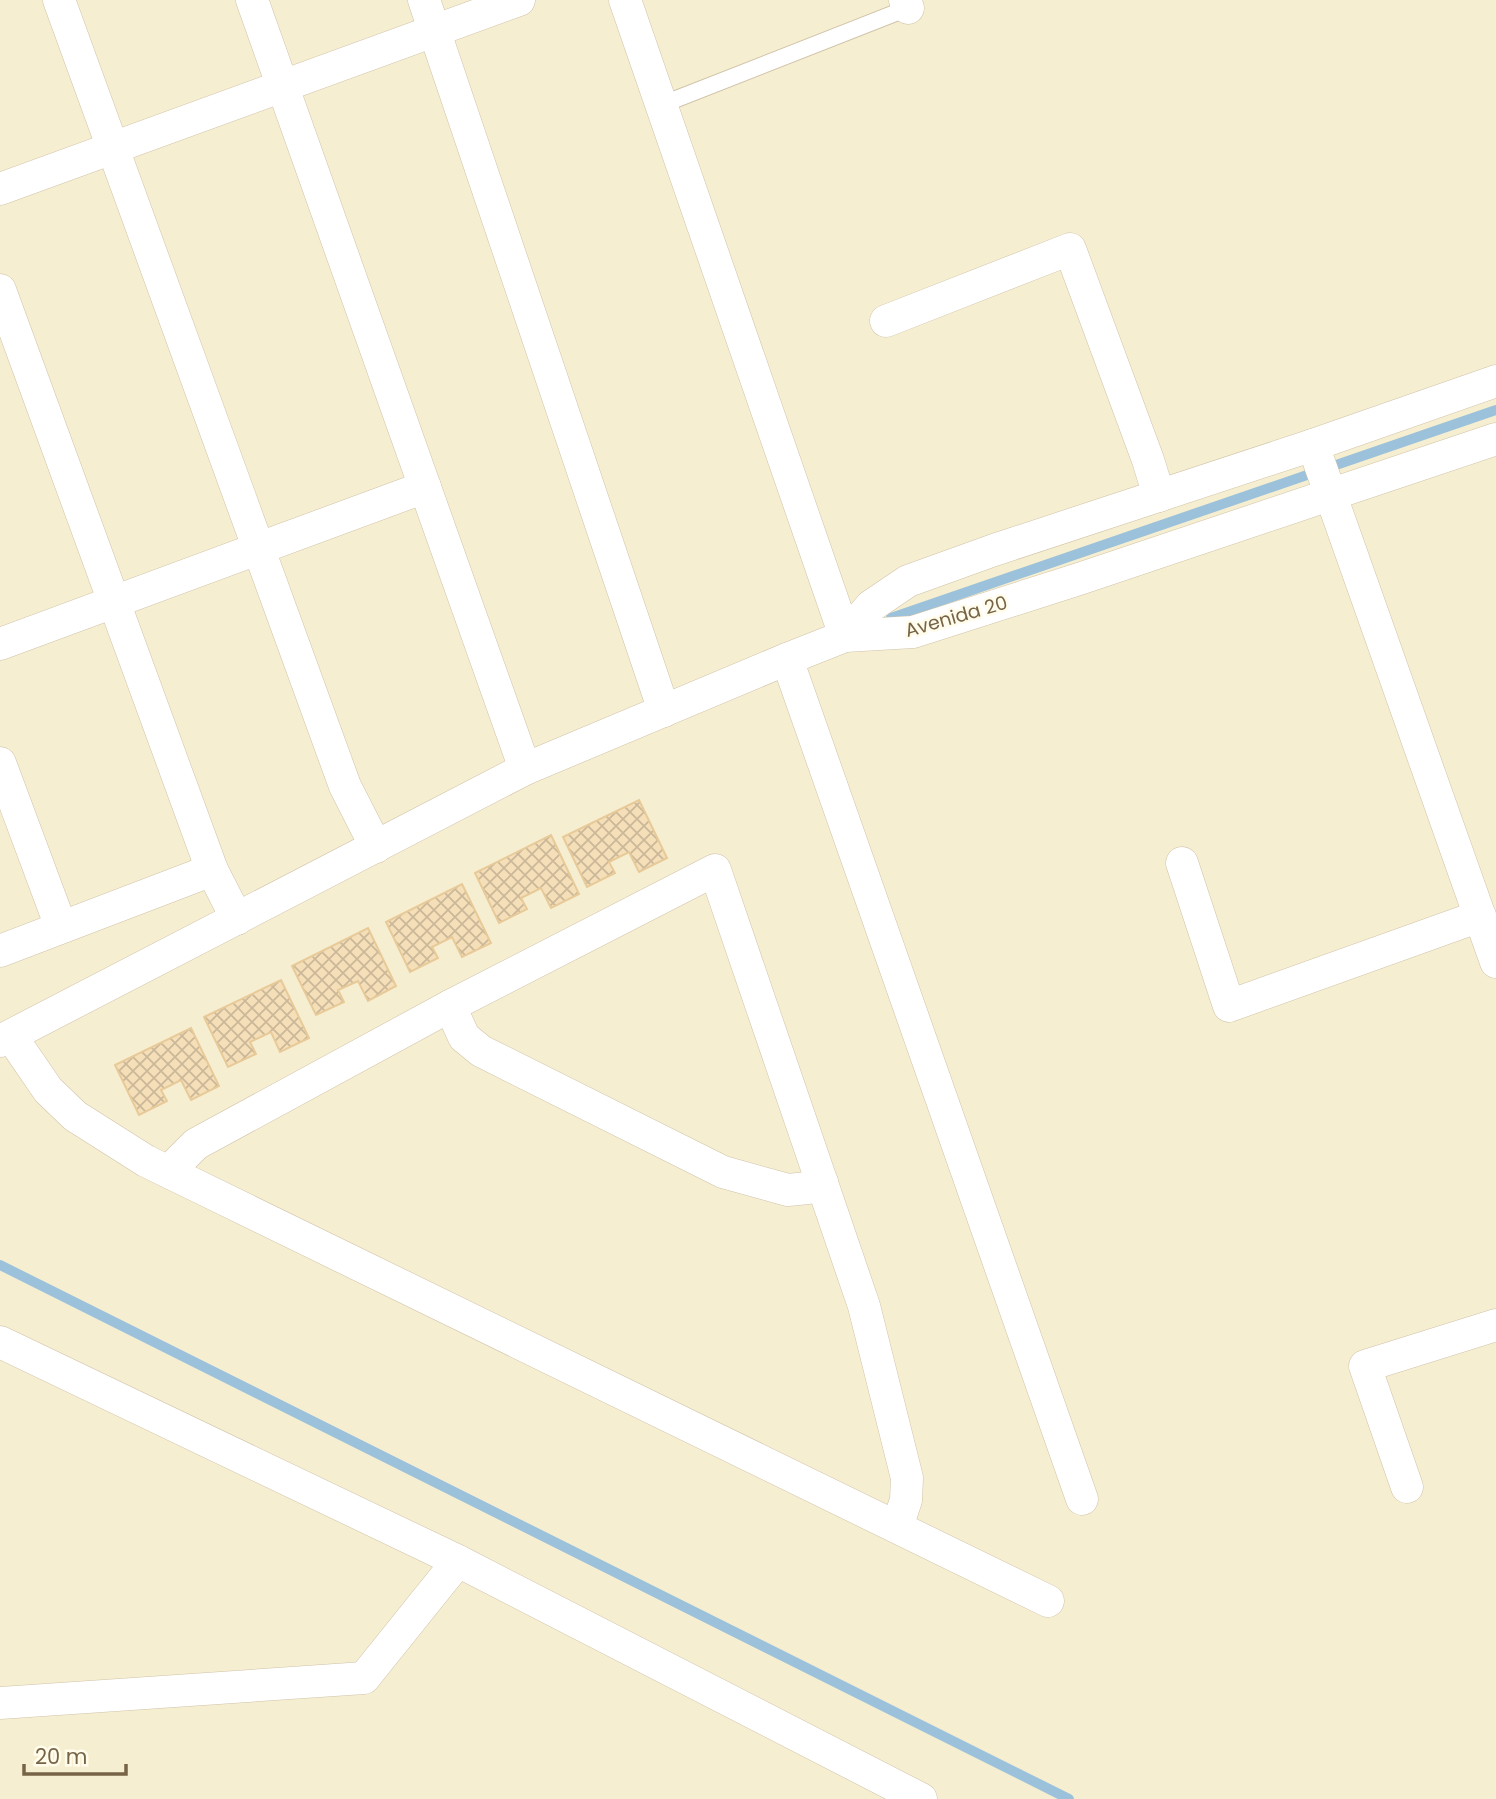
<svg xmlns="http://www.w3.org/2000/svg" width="1496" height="1799" font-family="Poppins,sans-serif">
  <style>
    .residential { fill: #f6eed1 }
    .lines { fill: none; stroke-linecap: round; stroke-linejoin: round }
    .stream { stroke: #9cc2db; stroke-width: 10 }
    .building { fill: url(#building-cross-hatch); stroke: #e8ca99; stroke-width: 2 }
    .service-casing { stroke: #d0c3a9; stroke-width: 18 }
    .minor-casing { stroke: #d0c3a9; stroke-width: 33 }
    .service { stroke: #fff; stroke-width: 16 }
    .minor { stroke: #fff; stroke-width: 32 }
    .labels { text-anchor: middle; stroke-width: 5; stroke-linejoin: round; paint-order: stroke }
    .street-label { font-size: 19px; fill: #776447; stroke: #fffceb }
  </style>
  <defs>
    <pattern id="building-cross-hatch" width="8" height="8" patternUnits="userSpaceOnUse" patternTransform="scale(1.75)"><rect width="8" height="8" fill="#f5dfb9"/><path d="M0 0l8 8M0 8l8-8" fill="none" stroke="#cbb898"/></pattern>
  </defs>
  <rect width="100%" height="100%" fill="#fefae3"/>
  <rect class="residential" x="0" y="0" width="1496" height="1799"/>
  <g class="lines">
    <g class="stream">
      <polyline points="891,618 1496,410"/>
      <polyline points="0,1265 1069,1799"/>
    </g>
  </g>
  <g class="building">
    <polygon points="639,800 667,858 639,872 629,852 609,862 615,873 587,887 563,837"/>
    <polygon points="551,835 579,894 551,908 541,888 521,898 527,909 499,923 475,873"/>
    <polygon points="462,884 491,943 462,957 452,937 432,947 438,958 410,972 386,922"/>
    <polygon points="368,928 396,986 368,1001 358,981 338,990 344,1002 316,1015 292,966"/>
    <polygon points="281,980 309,1038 280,1052 271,1032 250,1042 256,1054 228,1067 204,1017"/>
    <polygon points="191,1028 219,1086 191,1100 181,1080 161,1090 167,1101 139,1115 115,1065"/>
  </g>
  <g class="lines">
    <g class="service-casing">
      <polyline id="service" points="661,105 908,8"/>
    </g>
    <g class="minor-casing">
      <g id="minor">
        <polyline points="59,0 345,786 376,847"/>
        <polyline points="252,0 525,769"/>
        <polyline points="424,0 664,711"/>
        <polyline points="625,0 845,636"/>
        <polyline points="905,0 908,8"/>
        <polyline points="0,189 519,0"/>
        <polyline points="0,290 212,870 237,919"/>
        <polyline points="886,321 1070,249 1148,460 1159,496"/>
        <polyline points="1313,445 1496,962"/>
        <polyline points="845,636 871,606 908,581 994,550 1313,445 1496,381"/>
        <polyline points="0,644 425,487"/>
        <polyline points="787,659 1082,1499"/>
        <polyline points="0,763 61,927"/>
        <polyline points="1182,863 1229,1006 1480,916"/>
        <polyline points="0,951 212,870"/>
        <polyline points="450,1006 464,1037 481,1051 723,1172 788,1190 808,1188 822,1182"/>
        <polyline points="11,1036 48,1090 75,1116 146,1161 1048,1601"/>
        <polyline points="0,1041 525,769 787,659 845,636 913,632 1079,579 1496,439"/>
        <polyline points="173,1174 177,1163 196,1144 450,1006 715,870 864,1306 907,1478 906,1500 897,1527"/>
        <polyline points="0,1342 458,1561 921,1799"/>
        <polyline points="1407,1487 1365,1366 1496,1325"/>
        <polyline points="0,1703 364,1678 458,1561"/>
      </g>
    </g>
    <use href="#service" class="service"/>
    <use href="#minor" class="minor"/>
  </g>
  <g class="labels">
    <g class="street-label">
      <text transform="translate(956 616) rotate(-16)" y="7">Avenida 20</text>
    </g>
  </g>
  <path d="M24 1764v10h102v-10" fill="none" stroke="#776447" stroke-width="3.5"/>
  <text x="35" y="1764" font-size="21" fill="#776447" stroke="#fffceb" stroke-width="5" paint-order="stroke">20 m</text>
</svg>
